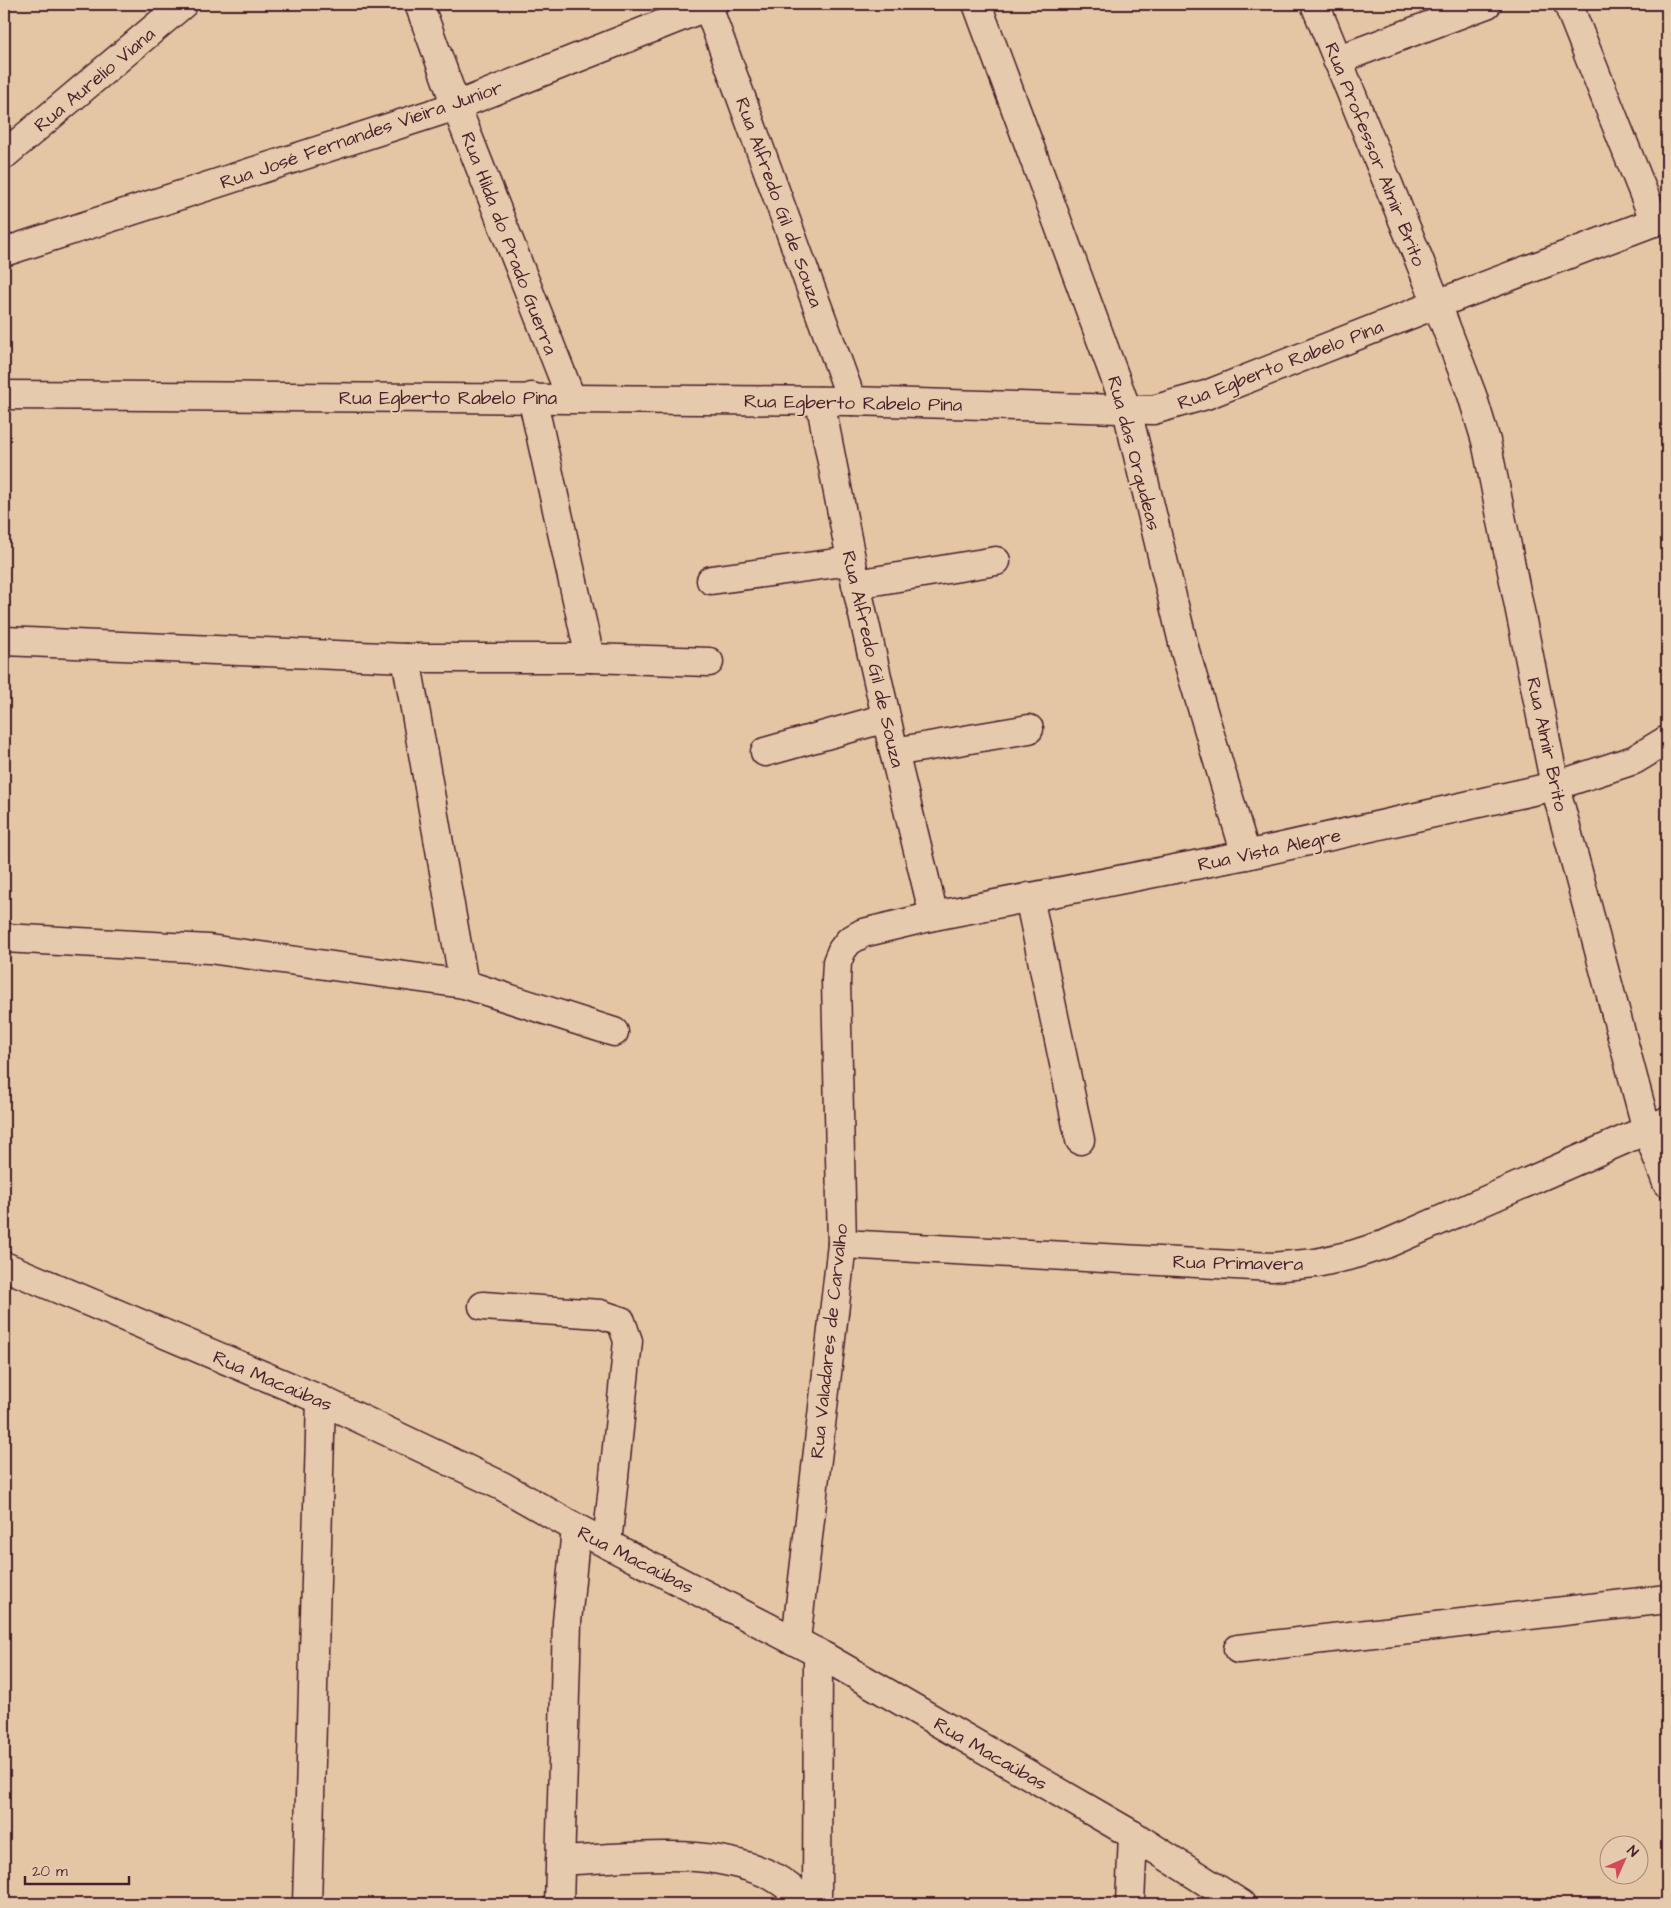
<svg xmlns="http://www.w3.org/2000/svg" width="1671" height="1908" font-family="'Architects Daughter',sans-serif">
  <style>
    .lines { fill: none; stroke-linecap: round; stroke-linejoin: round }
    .street-casing { stroke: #4a1f2b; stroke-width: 31 }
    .secondary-casing { stroke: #4a1f2b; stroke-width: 31 }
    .street { stroke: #e6caad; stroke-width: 28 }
    .secondary { stroke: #e6caad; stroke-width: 28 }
    .labels { text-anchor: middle; stroke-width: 4; stroke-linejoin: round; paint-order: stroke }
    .street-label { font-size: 19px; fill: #4a1f2b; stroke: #e6caad }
  </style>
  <rect width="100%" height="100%" fill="#e4c6a5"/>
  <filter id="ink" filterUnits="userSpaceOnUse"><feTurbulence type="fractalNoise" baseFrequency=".02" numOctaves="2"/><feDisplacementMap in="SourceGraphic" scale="10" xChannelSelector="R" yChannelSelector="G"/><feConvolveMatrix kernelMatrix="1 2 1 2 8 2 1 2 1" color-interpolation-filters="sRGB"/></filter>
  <g filter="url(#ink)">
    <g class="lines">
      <g class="street-casing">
        <g id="street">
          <polyline points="419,4 456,106 571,398"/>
          <polyline points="707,4 852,401"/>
          <polyline points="977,4 1127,410 1185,651 1246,855"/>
          <polyline points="1315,4 1437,304 1472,395 1486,441 1555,786 1647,1130 1667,1183"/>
          <polyline points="1568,4 1655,222"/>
          <polyline points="1337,60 1487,4"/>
          <polyline points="4,155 183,4"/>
          <polyline points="4,252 456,106 713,4"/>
          <polyline points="4,395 852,401 1153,410 1206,395 1437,304 1667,217"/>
          <polyline points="532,397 590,658"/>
          <polyline points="820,401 856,584 894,752 934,916"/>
          <polyline points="711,580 851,561"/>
          <polyline points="856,584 996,561"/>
          <polyline points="4,641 406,658 590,658 709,662"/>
          <polyline points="406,658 464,984"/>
          <polyline points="765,752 886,718"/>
          <polyline points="894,752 1029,729"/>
          <polyline points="1029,897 1080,1140"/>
          <polyline points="4,938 209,949 464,984 614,1032"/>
          <polyline points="842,1244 1272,1267 1316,1263 1352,1255 1386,1244 1667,1121"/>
          <polyline points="483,1306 600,1314 621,1321 628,1341 607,1544"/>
          <polyline points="796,1640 842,1244 836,981 837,962 842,950 849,941 863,933 934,916 1246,855 1555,786 1634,760 1667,740"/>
          <polyline points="1238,1649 1667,1599"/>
          <path d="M 560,1861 C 627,1858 704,1846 768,1874 C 783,1881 798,1895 812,1904"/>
          <polyline points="307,1904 321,1400"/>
          <polyline points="559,1904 567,1622 576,1528"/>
          <polyline points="817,1904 818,1653"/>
          <polyline points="1130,1904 1133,1835"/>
        </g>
      </g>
      <g class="secondary-casing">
        <polyline id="secondary" points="4,1266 321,1400 502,1486 576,1528 818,1653 1133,1835 1241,1904"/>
      </g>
      <use href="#street" class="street"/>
      <use href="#secondary" class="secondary"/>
    </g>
  </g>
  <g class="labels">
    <g class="street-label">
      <text transform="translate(94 79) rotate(-40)" y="7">Rua Aurelio Viana</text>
      <text transform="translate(361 134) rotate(-19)" y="7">Rua José Fernandes Vieira Junior</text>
      <text transform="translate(1376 154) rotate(68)" y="7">Rua Professor Almir Brito</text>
      <text transform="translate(780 202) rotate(70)" y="7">Rua Alfredo Gil de Souza</text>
      <text transform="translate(510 243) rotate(69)" y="7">Rua Hilda do Prado Guerra</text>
      <text transform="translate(1280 364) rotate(-21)" y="7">Rua Egberto Rabelo Pina</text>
      <text x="448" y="404">Rua Egberto Rabelo Pina</text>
      <text transform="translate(853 402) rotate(1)" y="7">Rua Egberto Rabelo Pina</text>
      <text transform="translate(1135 453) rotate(75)" y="7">Rua das Orqudeas</text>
      <text transform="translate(874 659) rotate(77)" y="7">Rua Alfredo Gil de Souza</text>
      <text transform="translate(1548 744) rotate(78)" y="7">Rua Almir Brito</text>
      <text transform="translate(1269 849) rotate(-12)" y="7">Rua Vista Alegre</text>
      <text transform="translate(1238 1262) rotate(1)" y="7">Rua Primavera</text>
      <text transform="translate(828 1341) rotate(-84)" y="7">Rua Valadares de Carvalho</text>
      <text transform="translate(273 1380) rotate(23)" y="7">Rua Macaúbas</text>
      <text transform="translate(636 1559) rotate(27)" y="7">Rua Macaúbas</text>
      <text transform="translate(991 1753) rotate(30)" y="7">Rua Macaúbas</text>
    </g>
  </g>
  <rect width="1671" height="1908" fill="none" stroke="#e6caad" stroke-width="20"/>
  <rect x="10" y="10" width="1651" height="1888" fill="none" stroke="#4a1f2b" stroke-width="2" filter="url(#ink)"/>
  <g transform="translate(1624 1860) rotate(45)"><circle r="24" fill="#e6caad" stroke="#a88679"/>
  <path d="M0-4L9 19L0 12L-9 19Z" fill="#d1495b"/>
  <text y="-8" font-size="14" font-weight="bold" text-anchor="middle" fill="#4a1f2b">N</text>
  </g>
  <path d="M25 1876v8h104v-8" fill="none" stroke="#4a1f2b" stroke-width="2.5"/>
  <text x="32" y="1876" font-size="15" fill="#4a1f2b" stroke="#e6caad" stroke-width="4" paint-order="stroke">20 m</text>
</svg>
